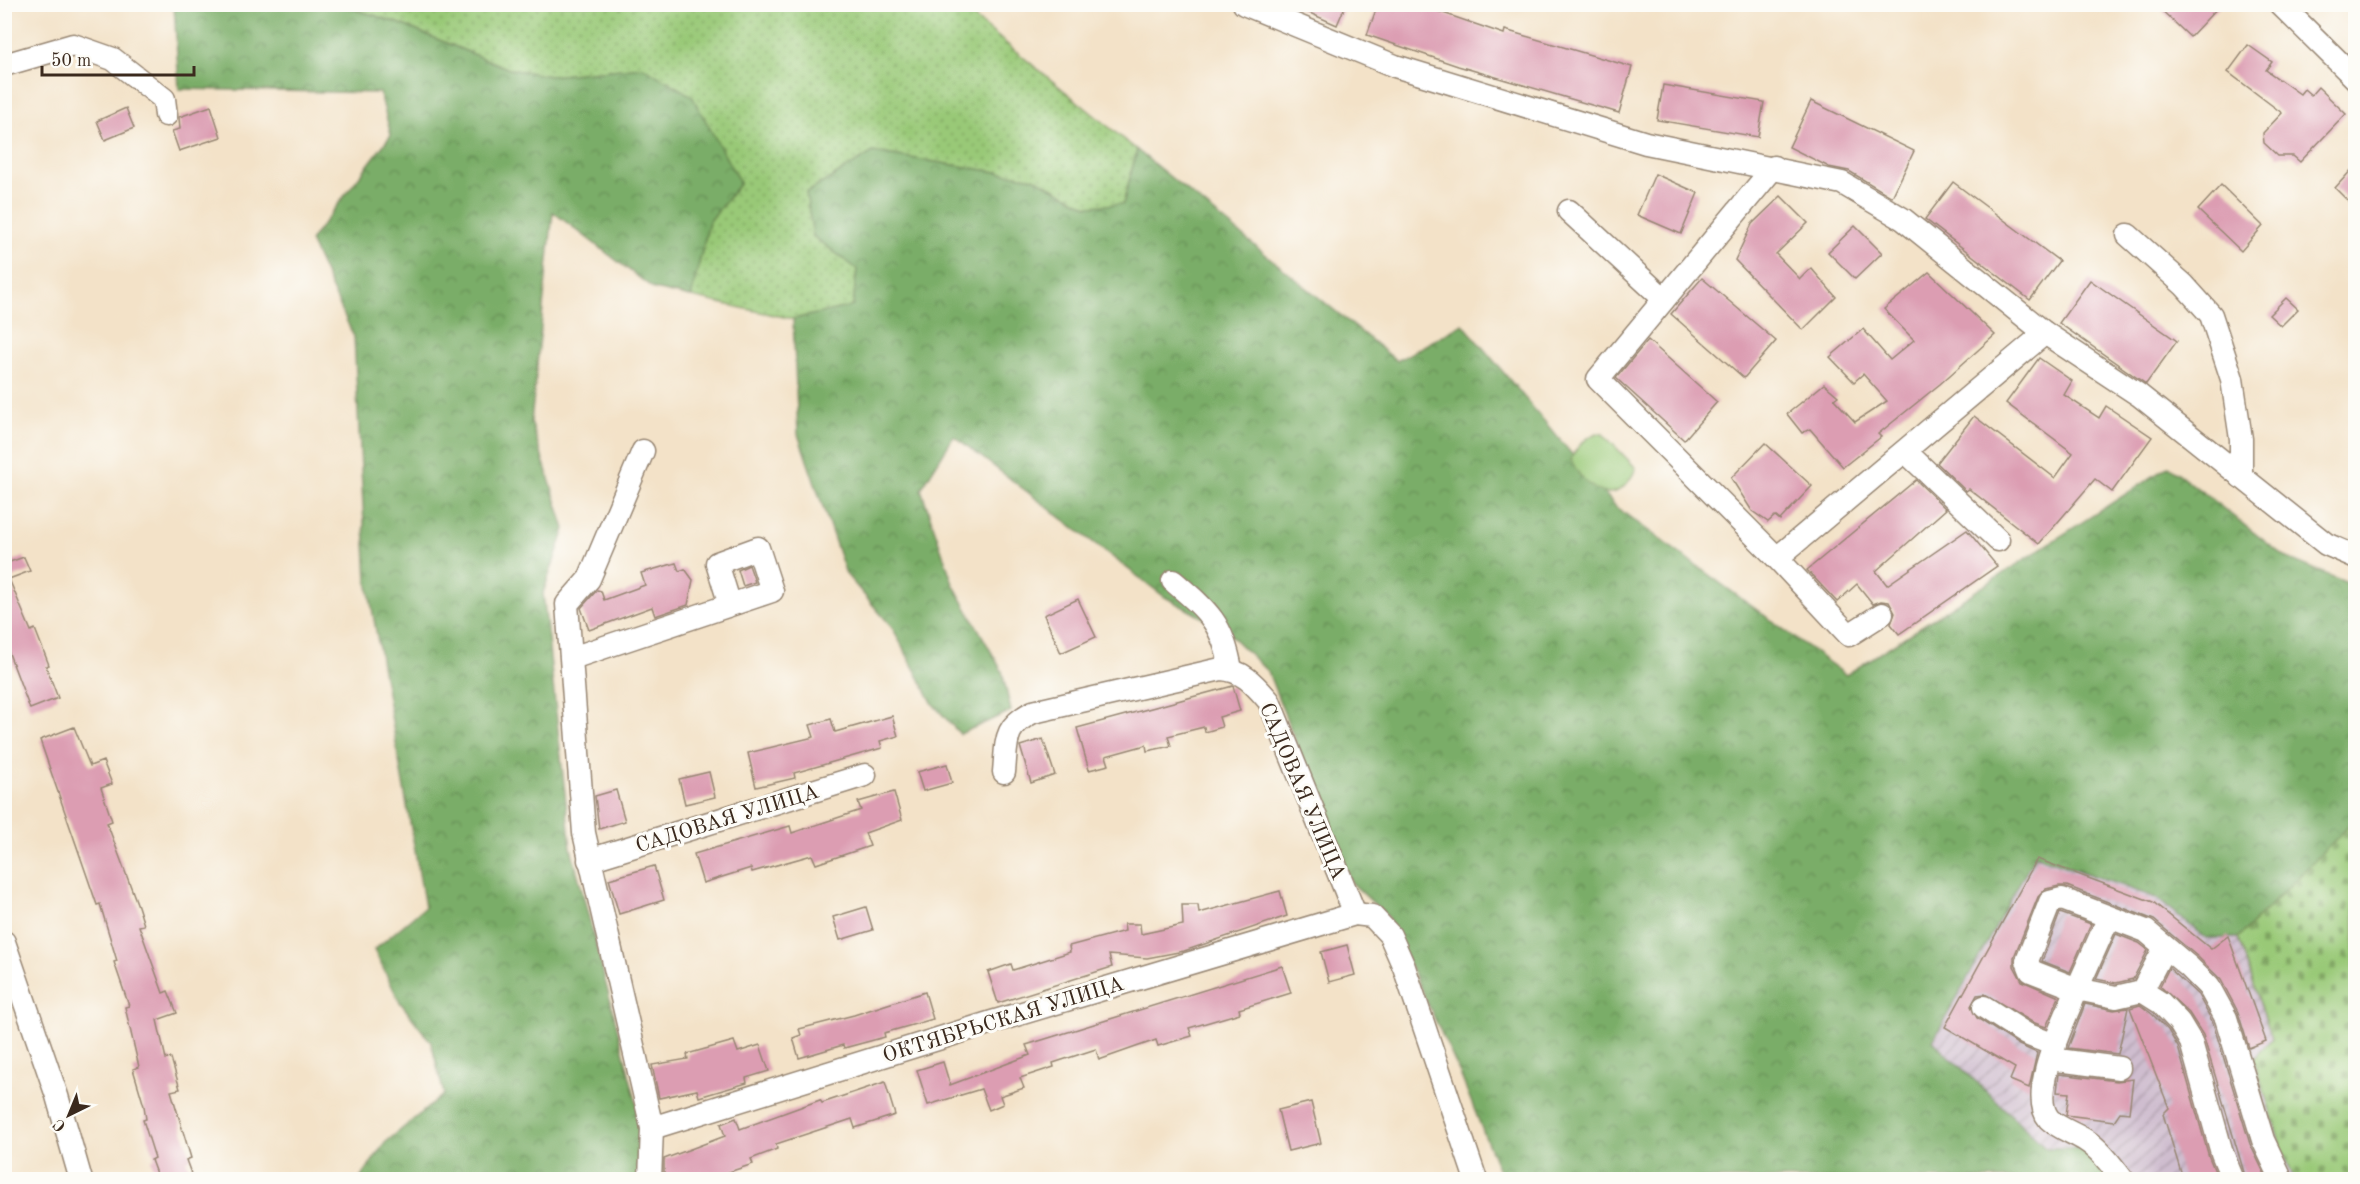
<svg xmlns="http://www.w3.org/2000/svg" width="2360" height="1184" font-family="'Old Standard TT',serif">
  <style>
    .industrial { fill: url(#industrial-furrows) }
    .grass { fill: url(#grass-dots); stroke: #6a7a4a; stroke-width: 1.5 }
    .forest { fill: url(#forest-crowns); stroke: #5a6c43; stroke-width: 1.5 }
    .cemetery { fill: url(#cemetery-stones); stroke: #6a7a4a; stroke-width: 1.5 }
    .park { fill: #99c977; stroke: #6a7a4a; stroke-width: 1.5 }
    .building { fill: #dc9db2 }
    .lines { fill: none; stroke-linecap: round; stroke-linejoin: round }
    .minor-casing { stroke: #978673; stroke-width: 25 }
    .minor { stroke: #fff; stroke-width: 22 }
    .labels { text-anchor: middle; stroke-width: 6; stroke-linejoin: round; paint-order: stroke }
    .street-label { font-size: 21px; fill: #3b2a1e; stroke: #fdfcf7 }
  </style>
  <defs>
    <pattern id="industrial-furrows" width="10" height="10" patternUnits="userSpaceOnUse" patternTransform="scale(1.5)"><rect width="10" height="10" fill="#cfbdcf"/><path d="M-1 1l2-2M0 10L10 0M9 11l2-2" fill="none" stroke="#a99aa7"/></pattern>
    <pattern id="grass-dots" width="8" height="8" patternUnits="userSpaceOnUse" patternTransform="scale(1.5)"><rect width="8" height="8" fill="#99c977"/><path d="M2 2h.1M6 6h.1" fill="none" stroke="#7ea361" stroke-width="1.8" stroke-linecap="round"/></pattern>
    <pattern id="forest-crowns" width="20" height="18" patternUnits="userSpaceOnUse" patternTransform="scale(1.5)"><rect width="20" height="18" fill="#7aad68"/><path d="M2 6a3 3 0 1 1 6 0M12 15a3 3 0 1 1 6 0" fill="none" stroke="#658d55"/></pattern>
    <pattern id="cemetery-stones" width="16" height="16" patternUnits="userSpaceOnUse" patternTransform="scale(1.5)"><rect width="16" height="16" fill="#99c977"/><path d="M2 7V4a2 2 0 0 1 4 0v3zM10 15v-3a2 2 0 0 1 4 0v3z" fill="#7ea361"/></pattern>
  </defs>
  <rect width="100%" height="100%" fill="#fdfcf7"/>
  <filter id="ink" filterUnits="userSpaceOnUse"><feTurbulence type="fractalNoise" baseFrequency=".0167" numOctaves="2"/><feDisplacementMap in="SourceGraphic" scale="12" xChannelSelector="R" yChannelSelector="G"/><feConvolveMatrix kernelMatrix="1 2 1 2 8 2 1 2 1" color-interpolation-filters="sRGB"/></filter>
  <filter id="wash" filterUnits="userSpaceOnUse"><feTurbulence type="fractalNoise" baseFrequency=".008" numOctaves="4" result="noise"/><feDisplacementMap in="SourceGraphic" scale="24" xChannelSelector="R" yChannelSelector="G"/><feGaussianBlur stdDeviation="1.35" result="paint"/><feColorMatrix in="noise" values="0 0 0 0 0 0 0 0 0 0 0 0 0 0 0 0 0 1.4 0 .05"/><feComposite in="paint" operator="in"/></filter>
  <g filter="url(#wash)">
    <rect width="100%" height="100%" fill="#f3e2c8"/>
    <polygon class="industrial" points="2035,854 2156,898 2206,938 2238,938 2272,1038 2284,1155 2295,1179 2112,1179 2082,1148 2046,1148 1933,1041"/>
    <polygon class="grass" points="341,5 959,5 1137,150 1123,205 1087,206 1034,178 873,152 813,236 857,269 853,306 793,319 691,297 709,222 740,183 643,67 550,76 509,69 398,23"/>
    <g class="forest">
      <polygon points="174,5 341,5 398,23 509,69 550,76 643,67 692,96 740,183 709,222 691,297 654,289 553,212 531,422 565,529 543,593 571,848 644,1132 641,1179 360,1179 385,1143 444,1094 431,1042 400,1002 374,950 425,907 367,580 354,337 310,241 391,135 380,93 179,89"/>
      <polygon points="1137,150 1397,361 1463,324 1616,507 1846,675 2169,466 2285,557 2355,586 2355,820 2238,938 2206,938 2156,898 2035,855 1933,1041 2046,1148 2082,1148 2112,1179 1502,1179 1459,1071 1387,916 1351,882 1268,672 1225,630 1165,597 954,436 921,489 953,584 1002,671 1011,711 960,734 933,704 892,627 846,574 798,434 793,319 853,306 857,269 813,236 806,193 873,152 1034,178 1087,206 1123,204"/>
    </g>
    <polygon class="cemetery" points="2355,820 2355,1179 2295,1179 2284,1155 2254,1059 2272,1038 2238,938"/>
    <path class="park" d="M 1596,433 L 1603,434 L 1636,468 C 1619,510 1586,493 1571,460 C 1575,448 1585,439 1596,433 Z"/>
    <g id="blocks">
      <g class="building">
        <polygon points="1289,4 1346,4 1337,25"/>
        <polygon points="1378,4 1417,4 1504,34 1505,30 1632,67 1619,113 1458,66 1367,35"/>
        <polygon points="2155,4 2221,4 2190,37"/>
        <polygon points="2248,45 2272,62 2266,70 2300,94 2304,89 2311,95 2318,87 2346,114 2300,162 2293,156 2278,156 2264,143 2263,133 2282,113 2228,72"/>
        <polygon points="1663,85 1764,102 1758,137 1657,120"/>
        <polygon points="1811,101 1914,151 1892,197 1849,171 1829,167 1789,147"/>
        <polygon points="211,106 221,137 179,151 172,131 180,129 179,117"/>
        <polygon points="126,108 134,128 105,140 97,121"/>
        <polygon points="2355,166 2355,208 2335,188"/>
        <polygon points="1655,174 1698,193 1681,234 1637,215"/>
        <polygon points="1953,182 2059,261 2030,300 1925,219"/>
        <polygon points="2221,185 2263,226 2241,251 2198,210"/>
        <polygon points="1781,196 1808,223 1776,254 1800,279 1811,268 1836,297 1803,330 1735,260 1752,224"/>
        <polygon points="1855,226 1882,253 1855,279 1828,252"/>
        <polygon points="1929,272 1995,335 1940,384 1878,434 1881,437 1843,467 1810,429 1802,433 1787,414 1824,384 1838,396 1834,399 1855,422 1887,401 1863,374 1854,382 1830,357 1863,329 1890,360 1914,340 1884,309"/>
        <polygon points="1702,278 1776,341 1744,378 1671,314"/>
        <polygon points="2090,280 2177,341 2146,384 2059,323"/>
        <polygon points="2286,298 2298,309 2281,326 2269,315"/>
        <polygon points="1648,340 1717,402 1684,440 1616,378"/>
        <polygon points="2039,358 2072,381 2064,395 2099,418 2106,406 2152,437 2112,492 2095,479 2039,544 1969,489 1966,491 1937,463 1974,416 2055,478 2073,453 2006,403"/>
        <polygon points="1765,443 1812,486 1780,520 1775,516 1768,522 1752,511 1731,478"/>
        <polygon points="1916,480 1946,509 1876,571 1887,585 1967,530 1997,566 1899,634 1891,624 1895,613 1889,602 1881,601 1873,604 1857,584 1837,602 1807,570"/>
        <polygon points="24,557 30,571 9,579 31,631 35,629 49,665 46,666 58,698 30,709 4,640 4,564"/>
        <polygon points="676,563 679,571 685,569 693,580 688,605 655,616 652,607 589,630 581,608 597,590 601,591 604,600 645,585 641,573"/>
        <polygon points="749,565 755,582 743,586 738,570"/>
        <polygon points="1078,599 1096,637 1061,653 1044,615"/>
        <polygon points="1233,686 1240,711 1219,717 1222,727 1205,732 1204,727 1168,736 1171,746 1147,751 1146,745 1106,756 1109,765 1089,770 1077,728"/>
        <polygon points="892,716 898,736 880,741 882,748 794,773 795,778 756,787 748,753 814,737 810,725 831,719 835,732"/>
        <polygon points="74,727 90,766 103,761 112,784 101,788 112,821 107,823 138,906 144,925 139,926 163,993 168,991 177,1013 157,1020 166,1059 171,1058 180,1089 171,1091 191,1158 186,1160 193,1179 158,1179 151,1160 155,1158 143,1120 146,1119 144,1106 133,1069 139,1067 125,1007 129,1006 114,962 117,961 100,904 97,905 40,740"/>
        <polygon points="1043,739 1055,775 1031,783 1020,746"/>
        <polygon points="947,764 952,783 923,791 917,772"/>
        <polygon points="709,772 715,797 685,804 679,779"/>
        <polygon points="616,790 625,821 599,829 595,796"/>
        <polygon points="894,792 902,820 865,833 870,846 816,864 812,855 752,872 751,868 703,883 694,854 790,826 792,833 861,810 858,802"/>
        <polygon points="2037,859 2153,902 2211,949 2228,936 2266,1041 2249,1048 2238,1012 2221,980 2198,957 2154,920 2067,886 2059,886 2046,889 2038,897 2014,957 2014,966 2022,981 2059,997 2046,1027 2032,1022 1985,994 1977,995 1971,1006 1977,1018 2019,1045 2037,1053 2029,1088 2010,1080 2015,1068 1945,1027"/>
        <polygon points="654,866 664,900 619,914 609,879"/>
        <polygon points="1280,891 1287,916 1184,951 1147,958 1109,955 1112,967 998,1003 988,972 1011,964 1013,970 1070,952 1069,946 1125,931 1124,924 1140,924 1141,934 1183,925 1182,905 1198,905 1199,913"/>
        <polygon points="866,907 873,930 840,940 833,917"/>
        <polygon points="2060,913 2091,924 2070,972 2042,961"/>
        <polygon points="2116,934 2139,943 2148,950 2133,979 2116,983 2096,979"/>
        <polygon points="1347,945 1355,975 1329,982 1321,952"/>
        <polygon points="1282,966 1291,993 1239,1009 1240,1013 1189,1028 1192,1036 1158,1046 1156,1040 1099,1060 1096,1049 1053,1063 1054,1067 1020,1078 1024,1088 1000,1096 1003,1104 989,1110 981,1089 928,1105 917,1070 943,1062 950,1085 1030,1055 1026,1045"/>
        <polygon points="2169,968 2198,995 2213,1023 2250,1144 2267,1179 2246,1179 2203,1035 2189,1013 2160,986"/>
        <polygon points="925,992 933,1019 884,1033 885,1037 844,1048 843,1045 799,1058 793,1038 801,1035 799,1029 854,1015"/>
        <polygon points="2085,1004 2114,1010 2128,1008 2118,1054 2068,1048"/>
        <polygon points="2140,1005 2152,1014 2168,1030 2178,1047 2209,1157 2218,1179 2183,1179 2163,1114 2169,1108 2130,1008"/>
        <polygon points="734,1041 738,1052 760,1045 769,1071 746,1078 747,1083 699,1097 697,1090 659,1098 652,1065 688,1059 687,1054"/>
        <polygon points="2059,1074 2117,1081 2133,1079 2129,1113 2120,1112 2114,1121 2066,1115 2069,1093 2057,1092"/>
        <polygon points="885,1082 895,1115 855,1128 852,1119 776,1144 777,1149 751,1159 753,1164 708,1179 664,1179 664,1159 725,1136 721,1124 736,1118 740,1129 820,1100 822,1103"/>
        <polygon points="1311,1102 1321,1143 1288,1151 1278,1110"/>
      </g>
    </g>
  </g>
  <g filter="url(#ink)">
    <use href="#blocks" fill-opacity="0" stroke="#978673" stroke-width="1.5"/>
    <g class="lines">
      <g class="minor-casing">
        <g id="minor">
          <polyline points="1244,4 1395,66 1646,143 1842,183 1903,219 2045,333 2139,395 2326,544 2356,557"/>
          <polyline points="2280,4 2356,79"/>
          <polyline points="4,65 73,45 113,59 164,99 166,115"/>
          <polyline points="1774,167 1598,379 1777,558 1849,635 1882,614"/>
          <polyline points="1569,211 1664,299"/>
          <polyline points="2128,235 2184,285 2211,315 2232,379 2241,439 2241,477"/>
          <polyline points="643,451 589,579 567,604 584,833 652,1128 650,1180"/>
          <polyline points="1906,452 1998,540"/>
          <polyline points="1777,558 2045,333"/>
          <path d="M 1173,581 C 1208,611 1223,623 1231,670"/>
          <polyline points="572,658 772,591 758,548 717,563 730,605"/>
          <path d="M 1004,772 C 1007,741 1003,727 1033,712 L 1221,669 C 1243,670 1255,685 1269,701 L 1355,914"/>
          <polyline points="589,860 865,775"/>
          <polyline points="2109,917 2077,989 2031,971 2027,961 2050,902 2062,899 2146,931 2189,967 2209,987 2226,1018 2263,1140 2282,1180"/>
          <polyline points="4,942 57,1096 81,1180"/>
          <polyline points="2142,991 2165,947"/>
          <polyline points="1984,1007 2026,1034 2055,1045"/>
          <polyline points="2050,1059 2119,1068"/>
          <polyline points="652,1128 992,1022 1355,914 1372,916 1390,935 1404,967 1476,1180"/>
          <path d="M 2123,1180 C 2112,1166 2100,1149 2085,1140 C 2074,1133 2058,1128 2049,1119 C 2027,1093 2066,1018 2077,989 L 2116,997 L 2142,991 L 2161,1003 L 2179,1022 L 2191,1042 L 2222,1153 L 2233,1180"/>
        </g>
      </g>
      <use href="#minor" class="minor"/>
    </g>
  </g>
  <g class="labels">
    <g class="street-label">
      <text transform="translate(1303 791) rotate(67)" y="7">САДОВАЯ УЛИЦА</text>
      <text transform="translate(727 818) rotate(-17)" y="7">САДОВАЯ УЛИЦА</text>
      <text transform="translate(1003 1019) rotate(-17)" y="7">ОКТЯБРЬСКАЯ УЛИЦА</text>
    </g>
  </g>
  <rect width="2360" height="1184" fill="none" stroke="#fdfcf7" stroke-width="24"/>
  <g transform="translate(69 1115) rotate(223)" stroke="#fdfcf7" stroke-width="4.5" paint-order="stroke">
  <path d="M0-4.5L10 22L0 15L-10 22Z" fill="#3b2a1e"/>
  <text y="-9" font-size="16" font-weight="bold" text-anchor="middle" fill="#3b2a1e">С</text>
  </g>
  <path d="M42 66v9h152v-9" fill="none" stroke="#3b2a1e" stroke-width="3"/>
  <text x="51" y="66" font-size="18" fill="#3b2a1e" stroke="#fdfcf7" stroke-width="4.5" paint-order="stroke">50 m</text>
</svg>
